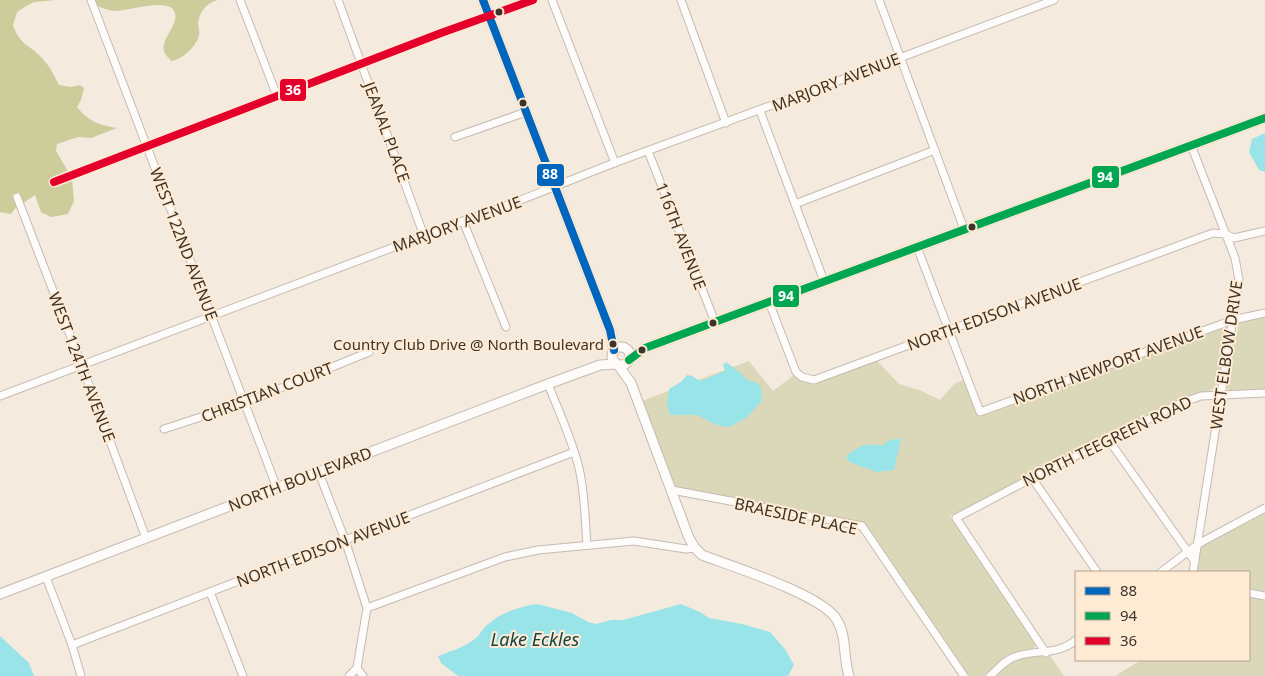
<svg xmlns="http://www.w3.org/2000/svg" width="1265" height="676" font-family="'Noto Sans',sans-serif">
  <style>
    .green { fill: #dad8b8 }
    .forest { fill: #cdcc9b }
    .water { fill: #99e4e8 }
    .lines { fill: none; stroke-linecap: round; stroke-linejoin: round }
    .street-casing { stroke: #c4bbb2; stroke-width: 9 }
    .secondary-casing { stroke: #c4bbb2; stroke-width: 11 }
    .street { stroke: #fefcfa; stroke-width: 7 }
    .secondary { stroke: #fefcfa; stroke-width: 9 }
    .bus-1-casing { stroke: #ffebd4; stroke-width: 11 }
    .bus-2-casing { stroke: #ffebd4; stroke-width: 11 }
    .bus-3-casing { stroke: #ffebd4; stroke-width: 11 }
    .bus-1 { stroke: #0065bd; stroke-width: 8 }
    .bus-2 { stroke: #00a651; stroke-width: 8 }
    .bus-3 { stroke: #e4002b; stroke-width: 8 }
    .bus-dot { fill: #3c342b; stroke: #ffebd4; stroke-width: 2 }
    .labels { text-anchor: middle; stroke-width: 4; stroke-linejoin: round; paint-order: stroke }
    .bus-label { font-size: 15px; fill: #3c342b; stroke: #ffebd4; text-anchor: end }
    .street-label { font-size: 16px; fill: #3c342b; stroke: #ffebd4 }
    .water-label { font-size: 18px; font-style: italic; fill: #104448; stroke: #ffebd4 }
    .line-badge { stroke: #ffebd4; stroke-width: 2 }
    .badge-label { font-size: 14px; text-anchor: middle; font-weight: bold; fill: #fff }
  </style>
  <rect width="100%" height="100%" fill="#f5eade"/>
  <g class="green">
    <polygon points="1265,315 1265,391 1229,391 1226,386 1226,381 1239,323 1243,320"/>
    <polygon points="1221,327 1225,327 1229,329 1220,382 1211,390 1170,406 950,516 1037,643 1033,650 1009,655 985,676 967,676 875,537 869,530 853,521 676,488 642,401 749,361 773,391 794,375 804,381 811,382 877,361 899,384 919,390 940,400 954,384 963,380 977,413 986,415"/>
    <polygon points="1265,510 1265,592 1249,589 1249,572 1196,572 1201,545"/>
    <polygon points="1249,595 1265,598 1265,676 1115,676 1141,660 1249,660"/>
    <path d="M 1049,654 L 1064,676 L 994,676 C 1016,656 1021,657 1049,654 Z"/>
  </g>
  <g class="forest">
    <path d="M 0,0 L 56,0 L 34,2 L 23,8 L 17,12 L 13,25 C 19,43 26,43 39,55 C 48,63 54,75 59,85 L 71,87 L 80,85 L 84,88 L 81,100 L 77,107 C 88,121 99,125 117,128 L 91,138 L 78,137 L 57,144 L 56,151 L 69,173 L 50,181 L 52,186 L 72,179 L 74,201 L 68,214 L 51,217 L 41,212 L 35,195 L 23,203 L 19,192 L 12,195 L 17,206 L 11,214 L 0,212 Z"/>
    <path d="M 95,0 L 218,0 C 207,3 200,10 198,23 C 198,26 200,31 199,35 C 197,46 182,60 171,61 C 169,58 165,55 164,51 C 160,37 184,22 172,8 C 160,0 131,10 116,11 C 110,11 103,8 97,6 Z"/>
  </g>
  <g class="water">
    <polygon points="1265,133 1265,172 1259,170 1249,152 1252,139"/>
    <polygon points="726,362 743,375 747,380 757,383 761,387 762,401 747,417 730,427 717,425 697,415 671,415 669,413 667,402 669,389 681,382 687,375 692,376 700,381 725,371 723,365"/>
    <path d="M 895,439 L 901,439 L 894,470 L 877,472 L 849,462 L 846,456 C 860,446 865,442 883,446 L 887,441 Z"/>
    <path d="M 537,604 L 572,613 L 588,622 L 596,624 L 611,620 L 623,620 L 681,604 L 700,612 L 709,618 L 742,624 L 770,632 L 785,649 L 794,665 L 788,676 L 458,676 L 441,663 L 438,656 C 451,651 466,647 477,637 C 481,633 483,628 487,625 C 501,612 519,607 537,604 Z"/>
    <polygon points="0,636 29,663 34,676 0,676"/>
  </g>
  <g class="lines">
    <g class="street-casing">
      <g id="street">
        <polyline points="91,0 277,488"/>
        <polyline points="240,0 277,96"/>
        <polyline points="338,0 424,236"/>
        <polyline points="552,0 615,163"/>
        <polyline points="681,0 726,123"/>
        <polyline points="879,0 964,229"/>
        <polyline points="760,111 824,281"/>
        <polyline points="455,137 526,112"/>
        <polyline points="1191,145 1235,258 1239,280 1193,572"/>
        <polyline points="648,151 715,322"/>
        <polyline points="54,182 441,33 533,0"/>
        <polyline points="17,197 82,366 146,538"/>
        <polyline points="795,204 935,150"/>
        <polyline points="463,221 506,327"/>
        <polyline points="917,247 980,412 1233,320 1265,313"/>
        <polyline points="769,302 796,372 802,377 814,380 1213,233 1225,234 1234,238 1265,231"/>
        <path d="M 548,384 C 559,412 572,439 579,468 C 585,493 585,519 587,545"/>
        <path d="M 0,396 L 463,221 C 518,203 571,179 625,159 C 769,107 911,54 1054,0"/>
        <polyline points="164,429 244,403 369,352"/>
        <polyline points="1108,439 1195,562"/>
        <polyline points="319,473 345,540 367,608"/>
        <polyline points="1032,478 1097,572"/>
        <polyline points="672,490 862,526 964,676"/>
        <polyline points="1161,572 1198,544 1265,508"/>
        <polyline points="46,577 72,645 81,676"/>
        <polyline points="210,592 243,676"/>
        <polyline points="1249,593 1265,596"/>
        <polyline points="72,645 574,452"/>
        <polyline points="1046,653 956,518 1032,478 1181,403 1201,396 1265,393"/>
        <polyline points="357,668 363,676"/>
        <polyline points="349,676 357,668 367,608 505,557 538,550 634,541 686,549 695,548"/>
        <path d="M 990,676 C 997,670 1003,662 1012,658 C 1034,648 1055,657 1076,640"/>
      </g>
    </g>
    <g class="secondary-casing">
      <g id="secondary">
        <polyline points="483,0 610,330 614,350"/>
        <circle cx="621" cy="356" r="9"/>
        <polyline points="629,360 645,348 1265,118"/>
        <path d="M 618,365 L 631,383 L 689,538 L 695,548 L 702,555 C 731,566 823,595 837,620 C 847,637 843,658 849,676"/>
        <polyline points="0,594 548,384 600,365 616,364"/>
      </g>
    </g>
    <use href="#street" class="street"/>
    <use href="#secondary" class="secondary"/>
    <g class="bus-1-casing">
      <polyline id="bus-1" points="483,0 610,330 614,350"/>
    </g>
    <g class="bus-2-casing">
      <polyline id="bus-2" points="629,360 645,348 1265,118"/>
    </g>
    <g class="bus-3-casing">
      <polyline id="bus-3" points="54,182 441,33 533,0"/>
    </g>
    <use href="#bus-1" class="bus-1"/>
    <use href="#bus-2" class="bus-2"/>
    <use href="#bus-3" class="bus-3"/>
  </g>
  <g class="bus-dot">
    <circle cx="499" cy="12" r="4.5"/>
    <circle cx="523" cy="103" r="4.5"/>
    <circle cx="972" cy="227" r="4.5"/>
    <circle cx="713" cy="323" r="4.5"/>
    <circle cx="613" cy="344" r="4.5"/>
    <circle cx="642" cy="350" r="4.5"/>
  </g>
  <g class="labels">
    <g class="bus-label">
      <text x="604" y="350">Country Club Drive @ North Boulevard</text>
    </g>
    <g class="street-label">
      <text transform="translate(836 82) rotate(-21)" y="6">MARJORY AVENUE</text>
      <text transform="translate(387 132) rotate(70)" y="6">JEANAL PLACE</text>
      <text transform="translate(457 224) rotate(-20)" y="6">MARJORY AVENUE</text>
      <text transform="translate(681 236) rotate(69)" y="6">116TH AVENUE</text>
      <text transform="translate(184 244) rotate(69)" y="6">WEST 122ND AVENUE</text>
      <text transform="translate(994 314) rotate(-20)" y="6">NORTH EDISON AVENUE</text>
      <text transform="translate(1226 355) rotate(-82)" y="6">WEST ELBOW DRIVE</text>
      <text transform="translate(1108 365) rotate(-20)" y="6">NORTH NEWPORT AVENUE</text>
      <text transform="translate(82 367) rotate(69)" y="6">WEST 124TH AVENUE</text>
      <text transform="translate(267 392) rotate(-21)" y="6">CHRISTIAN COURT</text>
      <text transform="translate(1107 441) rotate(-26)" y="6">NORTH TEEGREEN ROAD</text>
      <text transform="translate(300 479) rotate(-21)" y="6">NORTH BOULEVARD</text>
      <text transform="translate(796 516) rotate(12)" y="6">BRAESIDE PLACE</text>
      <text transform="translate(323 549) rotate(-21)" y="6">NORTH EDISON AVENUE</text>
    </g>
    <g class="water-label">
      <text x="535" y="646">Lake Eckles</text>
    </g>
  </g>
  <g class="line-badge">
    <rect x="279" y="78" width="28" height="24" rx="5" fill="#e4002b"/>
    <rect x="536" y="163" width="29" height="24" rx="5" fill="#0065bd"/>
    <rect x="1091" y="165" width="29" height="24" rx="5" fill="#00a651"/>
    <rect x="772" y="284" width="28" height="24" rx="5" fill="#00a651"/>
  </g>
  <g class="badge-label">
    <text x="293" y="95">36</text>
    <text x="550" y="179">88</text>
    <text x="1105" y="182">94</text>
    <text x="786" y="301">94</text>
  </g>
  <rect x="1075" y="571" width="175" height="90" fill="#ffebd4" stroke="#b1a290"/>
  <rect x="1085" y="587" width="25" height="8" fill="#0065bd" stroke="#b1a290"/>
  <text x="1120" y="596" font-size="15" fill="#3c342b">88</text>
  <rect x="1085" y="612" width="25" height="8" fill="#00a651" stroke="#b1a290"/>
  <text x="1120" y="621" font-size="15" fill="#3c342b">94</text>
  <rect x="1085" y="637" width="25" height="8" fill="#e4002b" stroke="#b1a290"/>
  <text x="1120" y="646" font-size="15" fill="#3c342b">36</text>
</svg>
